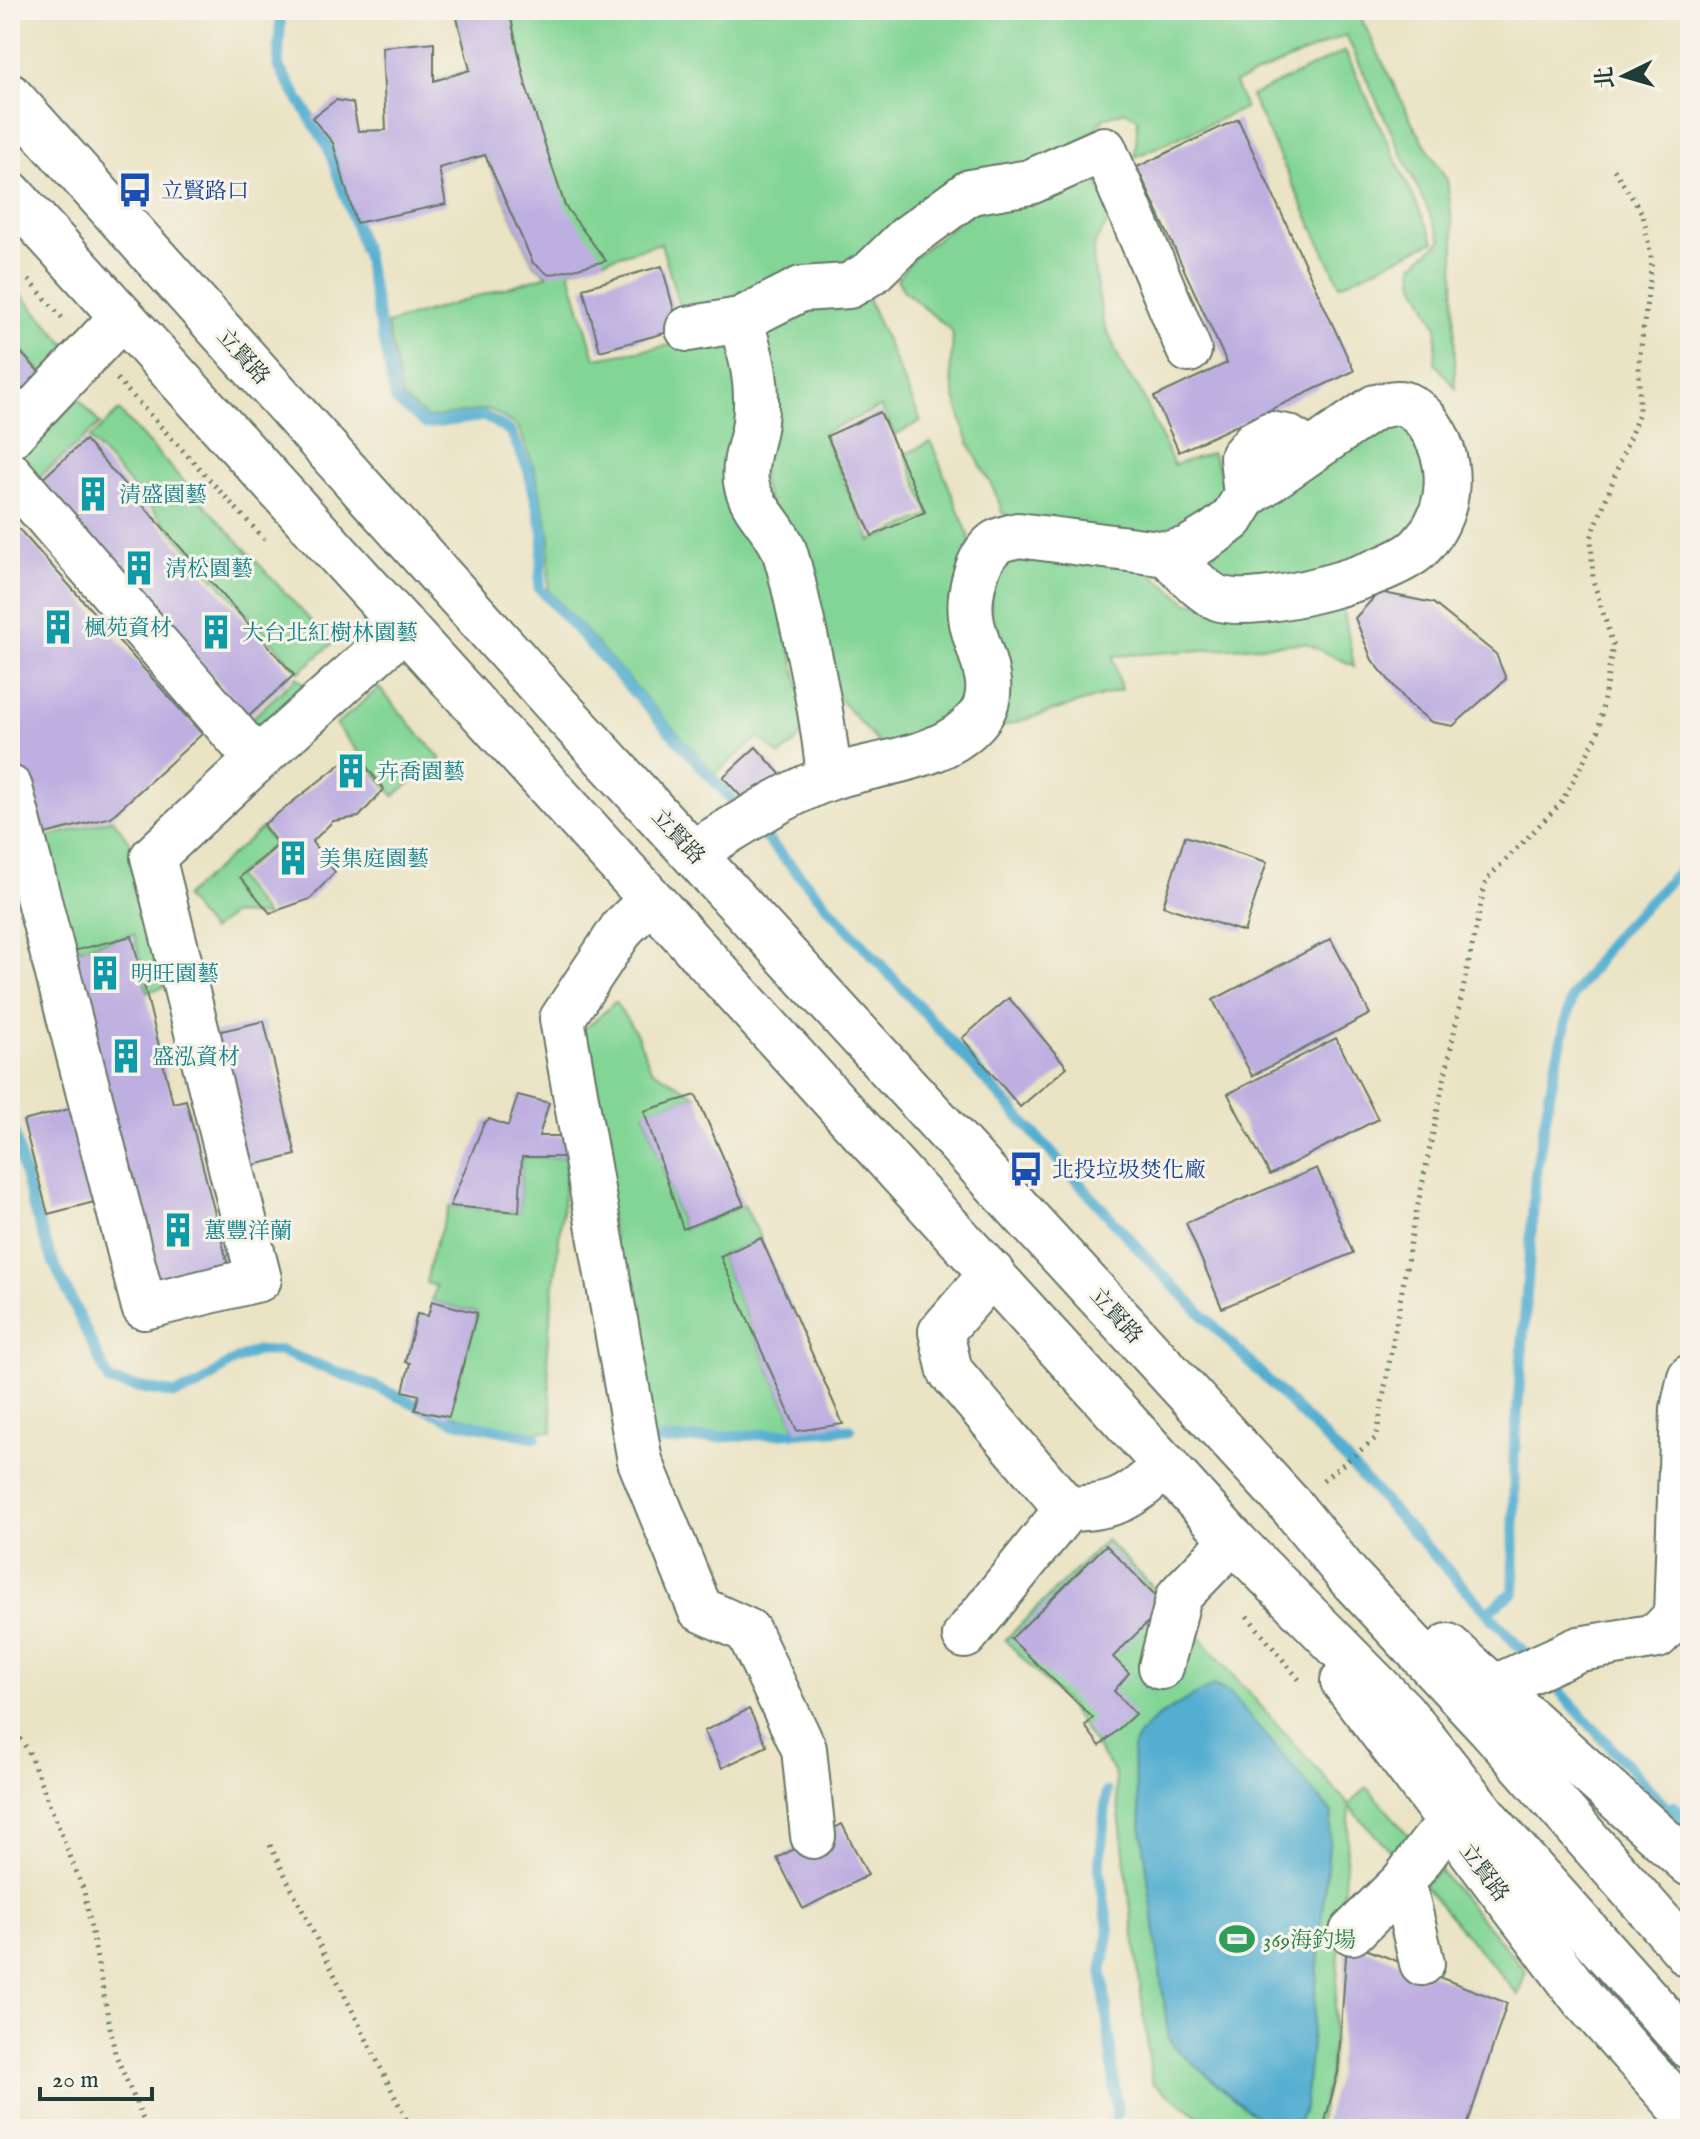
<svg xmlns="http://www.w3.org/2000/svg" width="1700" height="2139" font-family="'IM FELL English','Noto Serif TC',serif">
  <style>
    .green { fill: #83d596; stroke: #518965; stroke-width: 2 }
    .water { fill: #52aed0; stroke: #387682; stroke-width: 2 }
    .lines { fill: none; stroke-linecap: round; stroke-linejoin: round }
    .stream { stroke: #52aed0; stroke-width: 11 }
    .building { fill: #beafe1 }
    .minor-casing { stroke: #676; stroke-width: 48 }
    .path { stroke: #676; stroke-width: 5; stroke-dasharray: 2 6; stroke-linecap: butt }
    .minor { stroke: #fff; stroke-width: 44 }
    .labels { text-anchor: middle; stroke-width: 6; stroke-linejoin: round; paint-order: stroke }
    .transit-label { font-size: 22px; fill: #164399; stroke: #f7f3e8; text-anchor: start }
    .street-label { font-size: 22px; fill: #1f3d34; stroke: #f7f3e8 }
    .culture-label { font-size: 22px; fill: #0d838f; stroke: #f7f3e8; text-anchor: start }
    .leisure-label { font-size: 22px; fill: #27864d; stroke: #f7f3e8; text-anchor: start }
  </style>
  <rect width="100%" height="100%" fill="#f7f3e8"/>
  <filter id="ink" filterUnits="userSpaceOnUse"><feTurbulence type="fractalNoise" baseFrequency=".0125" numOctaves="2"/><feDisplacementMap in="SourceGraphic" scale="16" xChannelSelector="R" yChannelSelector="G"/><feConvolveMatrix kernelMatrix="1 2 1 2 8 2 1 2 1" color-interpolation-filters="sRGB"/></filter>
  <filter id="wash" filterUnits="userSpaceOnUse"><feTurbulence type="fractalNoise" baseFrequency=".006" numOctaves="4" result="noise"/><feDisplacementMap in="SourceGraphic" scale="32" xChannelSelector="R" yChannelSelector="G"/><feGaussianBlur stdDeviation="1.8" result="paint"/><feColorMatrix in="noise" values="0 0 0 0 0 0 0 0 0 0 0 0 0 0 0 0 0 1.4 0 .05"/><feComposite in="paint" operator="in"/></filter>
  <g filter="url(#wash)">
    <rect width="100%" height="100%" fill="#eae3c4"/>
    <g class="green">
      <polygon points="455,10 1357,10 1414,126 1447,180 1454,238 1455,388 1435,363 1437,327 1415,283 1413,265 1442,240 1346,35 1235,83 1245,108 1135,157 1138,118 1125,111 1104,118 1089,136 841,269 681,313 661,243 569,270 595,358 702,340 734,349 765,540 808,723 797,741 780,756 759,737 715,774 548,590 550,535 534,467 518,427 489,409 428,418 402,398 387,324 548,275 533,263 485,155 439,168 434,81 470,70"/>
      <polygon points="1345,51 1434,241 1340,285 1251,96"/>
      <path d="M 1094,174 L 1112,217 L 1095,242 L 1093,262 L 1103,321 L 1125,372 L 1139,388 L 1174,465 L 1211,453 C 1221,470 1226,485 1216,505 C 1189,556 1072,527 1023,522 L 1002,513 C 996,486 978,465 968,440 C 961,420 953,395 951,373 C 949,359 955,346 952,331 L 904,291 L 897,279 L 912,259 L 969,213 Z"/>
      <polygon points="10,282 71,350 45,376 10,338"/>
      <polygon points="868,299 921,421 895,435 881,407 823,433 871,541 930,515 905,454 931,442 970,539 973,692 950,722 881,746 833,692 762,483 763,339 768,322 787,309"/>
      <polygon points="79,399 100,424 37,479 17,456"/>
      <polygon points="119,411 332,644 299,672 89,439"/>
      <polygon points="1391,419 1411,427 1434,458 1422,526 1311,583 1219,586 1204,564 1255,509"/>
      <polygon points="1019,554 1143,567 1188,603 1342,601 1354,666 1305,643 1113,656 1121,690 988,731 991,582 1003,560"/>
      <polygon points="297,677 314,696 267,738 251,719"/>
      <polygon points="379,688 441,759 394,796 336,725"/>
      <polygon points="113,819 130,843 164,987 147,992 134,934 64,952 34,841"/>
      <polygon points="262,828 274,844 236,877 266,916 232,914 211,931 184,897"/>
      <polygon points="615,1002 636,1033 651,1069 696,1095 644,1112 683,1229 744,1205 761,1238 720,1256 797,1431 650,1437 576,1032 591,1024"/>
      <polygon points="522,1157 568,1157 547,1349 553,1432 513,1430 449,1414 477,1313 432,1301 436,1286 426,1283 432,1253 450,1206 519,1212"/>
      <polygon points="1106,1540 1168,1602 1349,1805 1367,1787 1420,1849 1402,1864 1350,1807 1330,2072 1317,2129 1217,2129 1152,2083 1114,1772 1066,1703 1005,1640"/>
      <polygon points="1439,1870 1526,1971 1518,1995 1423,1885"/>
    </g>
    <path class="water" d="M 1213,1685 L 1229,1692 L 1332,1813 L 1305,2107 C 1300,2123 1289,2132 1273,2126 C 1251,2117 1196,2065 1175,2048 L 1168,2035 L 1132,1753 C 1138,1719 1186,1702 1213,1685 Z"/>
    <g class="lines">
      <g class="stream">
        <polyline points="281,10 278,66 327,145 365,252 396,401 426,424 485,416 511,432 528,469 544,534 539,588 743,812"/>
        <polyline points="754,825 1158,1270 1336,1449 1532,1661"/>
        <polyline points="10,1116 32,1205 51,1257 110,1382 175,1394 199,1386 229,1363 256,1351 280,1351 379,1388 453,1421 536,1437"/>
        <polyline points="657,1441 850,1429"/>
        <polyline points="1487,1612 1514,1592 1514,1456 1536,1170 1553,1076 1572,997 1613,938 1690,860"/>
        <polyline points="1544,1674 1690,1834"/>
        <polyline points="1107,1792 1099,1869 1109,1932 1102,1970 1117,2111 1114,2129"/>
        <polyline points="1674,1806 1690,1822"/>
      </g>
    </g>
    <g id="blocks">
      <g class="building">
        <polygon points="455,10 509,10 526,86 565,206 606,261 549,275 533,263 485,155 439,168 446,204 356,223 333,143 312,118 336,100 353,103 358,131 386,130 382,47 434,42 434,81 470,70"/>
        <polygon points="1238,119 1354,371 1179,452 1154,397 1227,363 1137,167"/>
        <polygon points="662,266 679,329 600,351 583,288"/>
        <polygon points="10,341 44,377 10,409"/>
        <polygon points="880,412 925,512 872,536 827,436"/>
        <polygon points="85,440 294,675 249,716 40,481"/>
        <polygon points="10,519 202,734 111,817 30,838 10,760"/>
        <polygon points="1379,592 1433,603 1496,654 1506,679 1453,726 1431,722 1409,704 1372,660 1355,618"/>
        <polygon points="756,747 789,784 757,814 723,777"/>
        <polygon points="355,753 384,789 359,817 333,821 312,842 335,872 310,899 270,913 240,877 278,845 263,825"/>
        <polygon points="1185,836 1267,862 1244,932 1163,906"/>
        <polygon points="132,936 173,1103 186,1100 228,1265 150,1285 65,953"/>
        <polygon points="1331,939 1370,1014 1252,1076 1213,1000"/>
        <polygon points="1009,998 1067,1067 1020,1107 962,1038"/>
        <polygon points="264,1021 296,1155 245,1167 213,1033"/>
        <polygon points="1336,1038 1378,1119 1270,1175 1228,1094"/>
        <polygon points="518,1095 549,1103 539,1136 568,1136 568,1157 522,1157 519,1212 450,1206 484,1123 489,1119 508,1126"/>
        <polygon points="696,1095 744,1205 683,1229 644,1111"/>
        <polygon points="77,1107 102,1200 48,1214 23,1121"/>
        <polygon points="1317,1168 1353,1253 1222,1308 1186,1223"/>
        <polygon points="761,1238 843,1424 797,1431 720,1256"/>
        <polygon points="432,1301 477,1313 449,1417 415,1410 419,1395 403,1391 410,1363 405,1362 417,1314 428,1316"/>
        <polygon points="1106,1545 1165,1605 1113,1657 1129,1673 1114,1691 1135,1714 1100,1746 1085,1726 1093,1718 1011,1639"/>
        <polygon points="749,1709 767,1746 722,1768 704,1731"/>
        <polygon points="842,1824 868,1875 803,1909 777,1858"/>
        <polygon points="1347,1942 1507,2003 1466,2129 1323,2129 1338,2072"/>
      </g>
    </g>
  </g>
  <g filter="url(#ink)">
    <use href="#blocks" fill-opacity="0" stroke="#676" stroke-width="2"/>
    <g class="lines">
      <g class="minor-casing">
        <g id="minor">
          <polyline points="10,96 551,699 1293,1508 1349,1577 1489,1727 1690,1956"/>
          <polyline points="10,193 1233,1540 1403,1712 1488,1820 1690,2047"/>
          <path d="M 740,320 C 752,355 759,385 755,422 C 753,442 743,460 746,482 C 750,508 775,526 784,550 C 792,573 796,598 802,622 C 814,674 824,724 829,778"/>
          <polyline points="688,329 740,320 801,289 849,286 872,272 907,238 970,192 1030,182 1104,149 1189,350"/>
          <polyline points="10,436 122,317"/>
          <polyline points="10,474 257,760 404,628"/>
          <polyline points="1246,496 1242,457 1254,443 1271,434 1287,437 1310,451"/>
          <polyline points="10,788 144,1307 259,1279 153,857 257,760"/>
          <path d="M 694,852 C 737,827 782,795 829,778 C 878,761 945,761 979,717 C 1001,687 978,654 972,623 C 967,599 975,559 995,543 C 1000,539 1011,537 1018,535 L 1167,554 L 1188,549 L 1214,533 L 1232,519 L 1246,496 L 1375,407 C 1382,406 1392,402 1399,403 C 1410,404 1422,415 1428,423 C 1455,461 1453,511 1421,546 C 1395,575 1256,612 1218,598 C 1199,590 1182,568 1167,554"/>
          <polyline points="651,900 623,927 562,1019 640,1461 700,1609 748,1631 804,1749 813,1836"/>
          <path d="M 992,1273 L 941,1332 L 950,1371 L 1067,1509 C 1116,1508 1131,1498 1166,1465"/>
          <polyline points="965,1636 1067,1509"/>
          <polyline points="1448,1646 1690,1864"/>
          <polyline points="1161,1667 1179,1596 1233,1540"/>
          <polyline points="1343,1681 1584,2000 1690,2118"/>
          <polyline points="1495,1687 1579,1649 1657,1636 1676,1616 1683,1409 1690,1377"/>
          <polyline points="1403,1882 1422,1963"/>
          <polyline points="1352,1932 1403,1882 1433,1842 1451,1827"/>
        </g>
      </g>
      <g class="path">
        <polyline points="29,280 65,321"/>
        <polyline points="117,379 267,542"/>
        <polyline points="1323,1480 1376,1438 1413,1228 1486,880 1561,803 1598,734 1613,645 1593,580 1591,538 1639,413 1639,362 1652,262 1643,215 1612,166"/>
        <polyline points="1247,1616 1302,1683"/>
        <polyline points="10,1726 28,1750 84,1891 115,2053 147,2129"/>
        <polyline points="270,1845 406,2119 406,2129"/>
      </g>
      <use href="#minor" class="minor"/>
    </g>
  </g>
  <defs>
    <g id="bus-bare" transform="scale(2.76)"><path d="M-5-6H5V4H4V6H2V4H-2V6H-4V4H-5ZM-3.5-4V0h7V-4ZM-3.5 1.2v1.5H-2V1.2ZM2 1.2v1.5H3.5V1.2Z" fill="#1a4fb4" stroke="#f7f3e8" stroke-width="2.5" paint-order="stroke"/></g>
    <g id="building-bare" transform="scale(2.76)"><path d="M-4-6H4V6H1V3H-1V6H-4ZM-2.5-4.3h1.7v1.8h-1.7ZM.8-4.3h1.7v1.8H.8ZM-2.5-1h1.7V.8h-1.7ZM.8-1h1.7V.8H.8Z" fill="#0f9aa8" stroke="#f7f3e8" stroke-width="2.5" paint-order="stroke"/></g>
    <g id="stadium-bare" transform="scale(2.76)"><path d="M0-5a6.5 5 0 1 0 0 10a6.5 5 0 1 0 0-10ZM-3.5-1.8h7v3.6h-7Z" fill="#2e9e5b" stroke="#f7f3e8" stroke-width="2.5" paint-order="stroke"/></g>
  </defs>
  <g fill-rule="evenodd">
    <use href="#bus-bare" x="135" y="190"/>
    <use href="#building-bare" x="93" y="494"/>
    <use href="#building-bare" x="139" y="568"/>
    <use href="#building-bare" x="58" y="627"/>
    <use href="#building-bare" x="216" y="632"/>
    <use href="#building-bare" x="351" y="771"/>
    <use href="#building-bare" x="293" y="858"/>
    <use href="#building-bare" x="105" y="973"/>
    <use href="#building-bare" x="126" y="1056"/>
    <use href="#bus-bare" x="1026" y="1169"/>
    <use href="#building-bare" x="178" y="1230"/>
    <use href="#stadium-bare" x="1237" y="1939"/>
  </g>
  <g class="labels">
    <g class="transit-label">
      <text x="161" y="198">立賢路口</text>
      <text x="1052" y="1177">北投垃圾焚化廠</text>
    </g>
    <g class="street-label">
      <text transform="translate(244 356) rotate(48)" y="8">立賢路</text>
      <text transform="translate(679 836) rotate(47)" y="8">立賢路</text>
      <text transform="translate(1117 1315) rotate(48)" y="8">立賢路</text>
      <text transform="translate(1485 1872) rotate(53)" y="8">立賢路</text>
    </g>
    <g class="culture-label">
      <text x="119" y="502">清盛園藝</text>
      <text x="165" y="576">清松園藝</text>
      <text x="84" y="635">楓苑資材</text>
      <text x="242" y="640">大台北紅樹林園藝</text>
      <text x="377" y="779">卉喬園藝</text>
      <text x="319" y="866">美集庭園藝</text>
      <text x="131" y="981">明旺園藝</text>
      <text x="152" y="1064">盛泓資材</text>
      <text x="204" y="1238">蕙豐洋蘭</text>
    </g>
    <g class="leisure-label">
      <text x="1263" y="1947">369海釣場</text>
    </g>
  </g>
  <rect width="1700" height="2139" fill="none" stroke="#f7f3e8" stroke-width="40"/>
  <g transform="translate(1624 76) rotate(265)" stroke="#f7f3e8" stroke-width="6" paint-order="stroke">
  <path d="M0-6L14 30L0 20L-14 30Z" fill="#1f3d34"/>
  <text y="-12" font-size="22" font-weight="bold" text-anchor="middle" fill="#1f3d34">北</text>
  </g>
  <path d="M40 2087v12h112v-12" fill="none" stroke="#1f3d34" stroke-width="4"/>
  <text x="52" y="2087" font-size="24" fill="#1f3d34" stroke="#f7f3e8" stroke-width="6" paint-order="stroke">20 m</text>
</svg>
